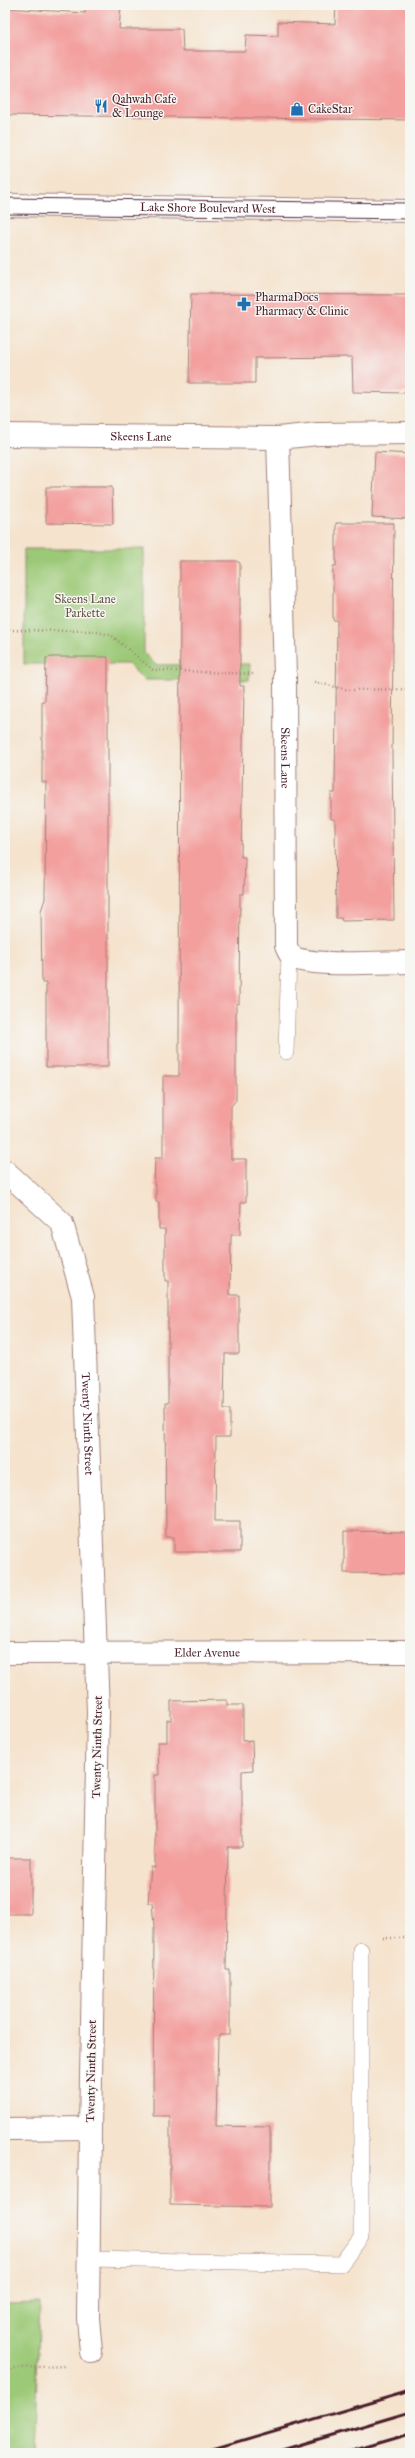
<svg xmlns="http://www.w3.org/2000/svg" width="415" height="2458" font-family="'IM FELL Great Primer',serif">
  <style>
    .green { fill: #9cc977; stroke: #737451 }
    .building { fill: #f39f9d }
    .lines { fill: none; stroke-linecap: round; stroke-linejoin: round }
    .service-casing { stroke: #a0817c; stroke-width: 16 }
    .minor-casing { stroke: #a0817c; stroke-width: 24 }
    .tertiary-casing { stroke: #a0817c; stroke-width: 24 }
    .primary-casing { stroke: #a0817c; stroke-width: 24 }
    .path { stroke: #a0817c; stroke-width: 2.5; stroke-dasharray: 1 3; stroke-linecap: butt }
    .service { stroke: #fff; stroke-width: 15 }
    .minor { stroke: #fff; stroke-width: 22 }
    .tertiary { stroke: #fff; stroke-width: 22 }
    .primary { stroke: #fff; stroke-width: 22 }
    .tram { stroke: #4a1f2b; stroke-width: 1 }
    .rail { stroke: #4a1f2b; stroke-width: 3 }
    .labels { text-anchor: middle; stroke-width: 3; stroke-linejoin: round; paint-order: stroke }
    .poi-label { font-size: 12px; fill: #4a1f2b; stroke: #f6f6f2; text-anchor: start }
    .street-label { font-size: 12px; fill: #4a1f2b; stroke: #f6f6f2 }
    .park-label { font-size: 12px; fill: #635242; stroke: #f6f6f2 }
  </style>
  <rect width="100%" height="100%" fill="#f6f6f2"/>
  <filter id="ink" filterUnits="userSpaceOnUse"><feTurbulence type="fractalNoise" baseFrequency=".025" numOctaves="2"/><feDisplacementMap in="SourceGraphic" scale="8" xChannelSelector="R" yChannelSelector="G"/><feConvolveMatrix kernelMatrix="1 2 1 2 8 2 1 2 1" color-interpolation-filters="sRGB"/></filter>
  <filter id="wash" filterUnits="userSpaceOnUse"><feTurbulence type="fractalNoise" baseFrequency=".012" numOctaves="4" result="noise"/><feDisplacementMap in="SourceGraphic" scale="16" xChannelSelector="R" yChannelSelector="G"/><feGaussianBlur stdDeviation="0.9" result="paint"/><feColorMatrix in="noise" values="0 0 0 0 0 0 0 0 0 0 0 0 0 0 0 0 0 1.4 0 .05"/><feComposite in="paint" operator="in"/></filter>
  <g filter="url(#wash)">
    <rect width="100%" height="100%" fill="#f5e3cd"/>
    <g class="green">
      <polygon points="24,549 144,549 144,653 156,665 250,664 249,680 144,680 128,664 24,664"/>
      <polygon points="40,2303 34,2453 5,2453 5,2304"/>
    </g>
    <g id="blocks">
      <g class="building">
        <polygon points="85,5 121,5 119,29 182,29 183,51 245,51 246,35 278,36 278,22 335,24 336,5 410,5 410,120 5,115 5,8 85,13"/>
        <polygon points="191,294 410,295 410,393 353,392 352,357 255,358 255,383 189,383"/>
        <polygon points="375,452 410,454 410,519 372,517"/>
        <polygon points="46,487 112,487 113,524 46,523"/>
        <polygon points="336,523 394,523 392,752 394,920 342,921 341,918 336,918 335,819 331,819 331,793 335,793 337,620 333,620 333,566 336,566"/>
        <polygon points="180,561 236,561 240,563 240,686 244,686 241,857 245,857 244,894 240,894 239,1004 236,1004 236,1100 231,1106 231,1159 246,1159 246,1202 241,1202 240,1235 231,1235 230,1295 239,1295 239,1354 225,1354 224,1409 230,1409 230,1437 216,1437 215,1521 240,1521 240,1552 174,1552 174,1537 166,1537 165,1403 168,1403 168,1281 165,1281 165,1229 159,1229 159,1202 156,1202 156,1186 154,1186 155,1158 163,1158 163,1076 179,1076"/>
        <polygon points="52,657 108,657 108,1067 46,1067 46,983 42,983 41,911 45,899 46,782 42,782 42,701 45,701 46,658"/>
        <polygon points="344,1531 410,1532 410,1574 344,1573"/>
        <polygon points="227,1700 227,1705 243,1705 243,1741 252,1740 253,1770 242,1771 242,1847 228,1847 226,1970 230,1970 230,2035 220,2035 218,2038 216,2126 270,2127 270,2207 170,2205 170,2116 153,2116 154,1926 152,1903 148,1903 151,1867 155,1868 155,1775 159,1775 158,1742 167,1742 167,1720 171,1720 171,1701"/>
        <rect x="5" y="1858" width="26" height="56"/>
      </g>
    </g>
  </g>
  <g filter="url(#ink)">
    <use href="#blocks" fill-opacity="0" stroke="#a0817c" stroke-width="1"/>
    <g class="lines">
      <g class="service-casing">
        <g id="service">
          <polyline points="286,1052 289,954"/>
          <polyline points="89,2259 341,2264 361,2237 361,1950"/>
        </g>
      </g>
      <g class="minor-casing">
        <g id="minor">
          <path id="s1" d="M 5,435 L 278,438 L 318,434 L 410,433"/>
          <path id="s2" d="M 278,438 L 285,675 L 286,946 C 288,951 290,956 295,958 C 316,967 384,962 410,962"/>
          <path id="s3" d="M 5,1171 L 62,1223 L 83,1297 L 98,1712 L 90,2128 L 88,2318 L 91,2352"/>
          <polyline points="5,2129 90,2128"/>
        </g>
      </g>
      <g class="tertiary-casing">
        <g id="tertiary">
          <path id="s4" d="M 5,1653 L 410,1652"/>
        </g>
      </g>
      <g class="primary-casing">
        <g id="primary">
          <path id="s5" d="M 5,205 L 410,211"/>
        </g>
      </g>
      <g class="path">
        <polyline points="5,630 92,631 111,635 153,670 255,674"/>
        <polyline points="314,682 349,690 410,689"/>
        <polyline points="383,1938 410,1938"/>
        <polyline points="5,2375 14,2368 66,2366"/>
      </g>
      <use href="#service" class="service"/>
      <use href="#minor" class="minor"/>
      <use href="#tertiary" class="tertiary"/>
      <use href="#primary" class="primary"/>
      <g class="tram">
        <polyline points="5,198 410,203"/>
        <polyline points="5,214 410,219"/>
      </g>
      <g class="rail">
        <polyline points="199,2453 410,2391"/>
        <polyline points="272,2453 410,2412"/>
        <polyline points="345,2453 410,2434"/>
      </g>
    </g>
  </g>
  <defs>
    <g id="restaurant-bare" transform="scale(1.08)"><path d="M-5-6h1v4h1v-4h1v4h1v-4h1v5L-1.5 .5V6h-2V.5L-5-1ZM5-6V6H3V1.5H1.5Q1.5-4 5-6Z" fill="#1f6fb2" stroke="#f6f6f2" stroke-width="2.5" paint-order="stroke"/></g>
    <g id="shop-bare" transform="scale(1.08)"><path d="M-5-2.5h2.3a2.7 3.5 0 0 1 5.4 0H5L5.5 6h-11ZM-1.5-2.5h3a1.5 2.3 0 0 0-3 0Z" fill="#1f6fb2" stroke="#f6f6f2" stroke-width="2.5" paint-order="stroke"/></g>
    <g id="pharmacy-bare" transform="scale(1.08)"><path d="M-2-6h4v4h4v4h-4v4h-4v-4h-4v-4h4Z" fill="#1f6fb2" stroke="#f6f6f2" stroke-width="2.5" paint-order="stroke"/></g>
  </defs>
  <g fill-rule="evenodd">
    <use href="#restaurant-bare" x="101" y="106"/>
    <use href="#shop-bare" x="297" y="109"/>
    <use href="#pharmacy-bare" x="244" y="304"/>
  </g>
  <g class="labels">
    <g class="poi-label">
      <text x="112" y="103">Qahwah Cafe<tspan x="112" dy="14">&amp; Lounge</tspan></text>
      <text x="308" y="113">CakeStar</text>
      <text x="255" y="301">PharmaDocs<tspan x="255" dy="14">Pharmacy &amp; Clinic</tspan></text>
    </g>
    <g class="street-label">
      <text dy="4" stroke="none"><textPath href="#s5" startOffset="203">Lake Shore Boulevard West</textPath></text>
      <text dy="4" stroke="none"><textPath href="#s1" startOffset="136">Skeens Lane</textPath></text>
      <text dy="4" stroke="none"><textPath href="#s2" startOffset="320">Skeens Lane</textPath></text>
      <text dy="4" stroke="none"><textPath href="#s3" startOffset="281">Twenty Ninth Street</textPath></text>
      <text dy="4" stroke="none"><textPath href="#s4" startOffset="202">Elder Avenue</textPath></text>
      <text transform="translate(97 1747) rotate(-89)" y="4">Twenty Ninth Street</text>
      <text transform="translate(91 2071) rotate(-89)" y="4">Twenty Ninth Street</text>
    </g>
    <g class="park-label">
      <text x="85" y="603">Skeens Lane<tspan x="85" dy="14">Parkette</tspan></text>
    </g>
  </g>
  <rect width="415" height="2458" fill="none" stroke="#f6f6f2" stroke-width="20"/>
</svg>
